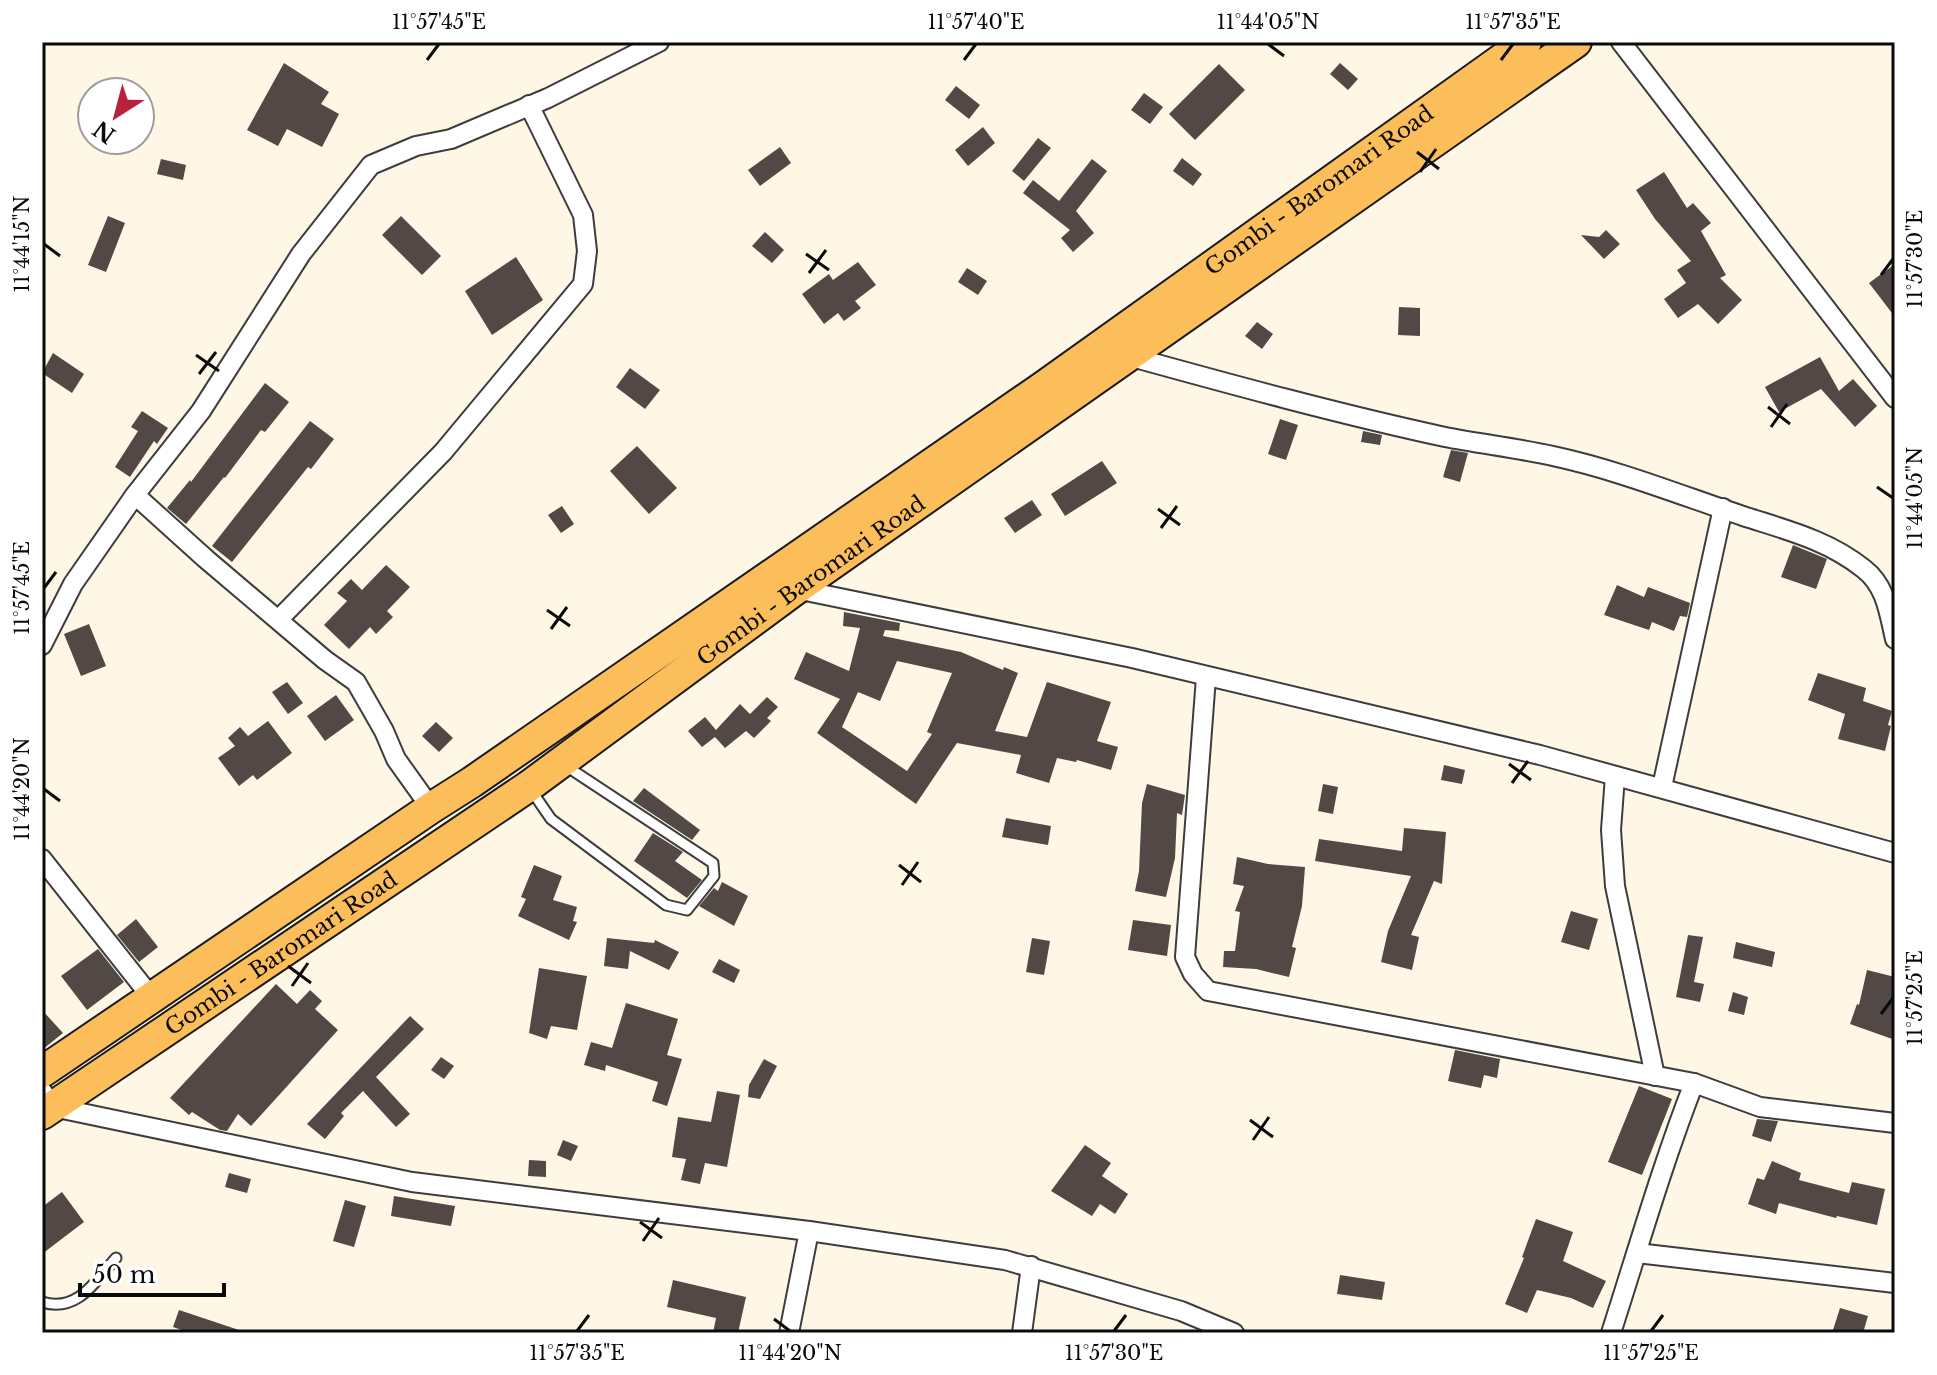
<svg xmlns="http://www.w3.org/2000/svg" width="1937" height="1375" font-family="'Libre Baskerville',serif">
  <style>
    .building { fill: #524946; fill-rule: evenodd }
    .lines { fill: none; stroke-linecap: round; stroke-linejoin: round }
    .lane-casing { stroke: #3d3d3d; stroke-width: 13 }
    .street-casing { stroke: #3d3d3d; stroke-width: 22 }
    .primary-casing { stroke: #1b1b1b; stroke-width: 34 }
    .lane { stroke: #fff; stroke-width: 9 }
    .street { stroke: #fff; stroke-width: 18 }
    .primary { stroke: #fbbe5a; stroke-width: 30 }
    .ticks { fill: none; stroke: #0a0a0a; stroke-width: 3 }
    .labels { text-anchor: middle; stroke-width: 8; stroke-linejoin: round; paint-order: stroke }
    .street-label { font-size: 22px; fill: #0a0a0a; stroke: #fff }
    .neatline { fill: none; stroke: #0a0a0a; stroke-width: 3 }
    .ticks-label { font-size: 20px; text-anchor: middle; fill: #0a0a0a }
  </style>
  <rect width="100%" height="100%" fill="#fff7e6"/>
  <g class="building">
    <polygon points="284,63 329,92 321,104 339,114 322,147 287,129 278,146 247,130"/>
    <polygon points="1340,63 1358,79 1348,90 1330,74"/>
    <polygon points="1219,64 1245,90 1195,140 1169,114"/>
    <polygon points="956,86 980,105 969,119 945,100"/>
    <polygon points="1144,93 1163,107 1150,124 1131,110"/>
    <polygon points="983,127 995,143 968,166 955,150"/>
    <polygon points="1038,138 1051,148 1024,181 1012,171"/>
    <polygon points="780,147 791,163 760,186 748,170"/>
    <polygon points="1182,158 1202,174 1193,186 1173,171"/>
    <polygon points="161,159 186,165 183,180 157,174"/>
    <polygon points="1092,159 1107,171 1076,211 1094,233 1073,252 1061,238 1070,230 1023,193 1033,180 1059,201"/>
    <polygon points="1664,172 1687,208 1693,203 1711,223 1701,231 1726,275 1720,278 1742,300 1718,324 1698,304 1678,318 1664,299 1686,283 1677,270 1691,261 1655,219 1636,190"/>
    <polygon points="108,216 125,223 106,272 88,265"/>
    <polygon points="401,216 441,256 422,275 382,235"/>
    <polygon points="1606,230 1620,244 1604,259 1581,235 1599,237"/>
    <polygon points="765,232 784,250 772,263 752,246"/>
    <polygon points="516,257 543,300 492,335 465,291"/>
    <polygon points="858,262 876,285 855,301 861,308 844,321 838,313 824,324 802,294 829,274 833,280"/>
    <polygon points="1895,264 1895,317 1869,283"/>
    <polygon points="967,268 987,281 978,295 958,282"/>
    <polygon points="1399,307 1420,308 1420,336 1398,335"/>
    <polygon points="1257,322 1273,334 1262,349 1245,336"/>
    <polygon points="53,353 84,374 72,393 42,373"/>
    <polygon points="1820,357 1839,391 1853,379 1877,406 1855,427 1821,389 1779,412 1765,387"/>
    <polygon points="630,368 660,390 645,409 616,387"/>
    <polygon points="265,383 289,402 265,432 261,430 225,478 224,477 186,524 167,508 190,480 191,482"/>
    <polygon points="142,411 168,428 157,444 154,441 130,477 115,467 138,431 131,427"/>
    <polygon points="1280,419 1298,425 1286,460 1268,454"/>
    <polygon points="310,421 334,439 311,469 308,467 232,562 212,546"/>
    <polygon points="1363,431 1382,435 1380,445 1361,442"/>
    <polygon points="637,446 677,488 649,514 610,471"/>
    <polygon points="1451,450 1468,453 1460,482 1443,477"/>
    <polygon points="1102,461 1117,483 1065,516 1051,494"/>
    <polygon points="1032,500 1042,515 1015,533 1004,518"/>
    <polygon points="562,506 574,524 561,533 548,515"/>
    <polygon points="1793,545 1827,559 1816,589 1781,577"/>
    <polygon points="386,565 410,587 387,611 393,617 376,634 370,627 349,649 324,625 347,601 337,593 351,579 362,590"/>
    <polygon points="1617,585 1644,597 1648,587 1690,603 1687,617 1680,616 1674,631 1652,622 1649,630 1604,615"/>
    <path d="M 844,612 L 900,623 L 899,631 L 885,630 L 883,636 L 961,652 L 1003,670 L 1004,667 L 1018,673 L 995,731 L 1027,737 L 1047,682 L 1111,702 L 1097,741 L 1118,747 L 1111,770 L 1077,760 L 1076,762 L 1057,758 L 1049,783 L 1016,773 L 1021,755 L 957,743 L 916,804 L 817,733 L 840,699 L 794,679 L 806,652 L 849,671 L 860,628 L 843,626 ZM 897,661 L 952,673 L 927,732 L 932,734 L 907,771 L 842,727 L 858,692 L 880,701 Z"/>
    <polygon points="89,624 106,666 81,676 64,634"/>
    <polygon points="1818,673 1866,688 1863,701 1892,711 1888,725 1891,726 1885,751 1838,739 1845,714 1808,700"/>
    <polygon points="287,682 303,703 288,714 272,692"/>
    <polygon points="336,695 354,720 325,741 307,716"/>
    <polygon points="767,697 778,707 767,718 771,721 754,738 746,731 725,748 715,737 702,747 688,731 705,717 716,730 740,704 750,714"/>
    <polygon points="268,721 292,753 257,780 253,775 239,786 218,758 235,746 228,738 240,727 248,736"/>
    <polygon points="436,722 453,738 439,752 422,736"/>
    <polygon points="1444,765 1465,770 1462,784 1441,780"/>
    <polygon points="1147,784 1185,795 1182,815 1177,813 1175,858 1166,897 1135,891 1139,871 1142,803"/>
    <polygon points="1323,784 1338,787 1333,814 1318,811"/>
    <polygon points="644,788 700,830 692,840 633,801"/>
    <polygon points="1006,818 1051,826 1048,845 1002,837"/>
    <polygon points="1404,828 1446,832 1442,884 1434,881 1411,935 1419,937 1412,970 1381,962 1388,931 1411,876 1315,861 1319,839 1402,851"/>
    <polygon points="653,833 683,852 675,861 702,880 687,898 634,861"/>
    <polygon points="1237,857 1268,864 1305,867 1302,906 1292,947 1296,948 1289,977 1256,969 1223,967 1224,951 1235,951 1240,912 1235,911 1244,886 1233,884"/>
    <polygon points="534,865 562,876 553,900 577,907 573,921 577,922 569,940 518,916 526,899 521,897"/>
    <polygon points="722,882 748,896 734,926 699,906 714,888 718,891"/>
    <polygon points="1571,911 1598,919 1589,950 1561,942"/>
    <polygon points="136,919 158,947 139,962 117,935"/>
    <polygon points="1133,920 1171,925 1167,956 1128,950"/>
    <polygon points="1688,935 1703,937 1694,982 1704,984 1700,1002 1676,997"/>
    <polygon points="607,938 654,943 655,940 679,952 669,970 630,951 628,969 604,966"/>
    <polygon points="1032,938 1050,941 1044,975 1026,972"/>
    <polygon points="1736,942 1775,952 1772,967 1733,958"/>
    <polygon points="98,949 124,982 87,1010 61,976"/>
    <polygon points="719,959 740,970 734,983 712,972"/>
    <polygon points="539,968 587,976 577,1030 551,1026 547,1039 529,1033"/>
    <polygon points="1867,970 1895,977 1895,1040 1850,1024 1857,1004 1859,1005"/>
    <polygon points="276,984 297,1004 310,990 322,1001 315,1009 338,1030 251,1126 238,1114 227,1131 220,1130 192,1112 189,1115 170,1098"/>
    <polygon points="1733,992 1748,997 1744,1015 1728,1011"/>
    <polygon points="626,1003 678,1019 667,1055 682,1059 667,1106 652,1101 658,1082 606,1065 605,1071 584,1065 591,1042 612,1048"/>
    <polygon points="42,1010 63,1033 42,1050"/>
    <polygon points="410,1016 424,1029 376,1077 410,1114 396,1127 363,1091 341,1113 344,1116 325,1139 307,1124"/>
    <polygon points="1455,1050 1500,1059 1497,1078 1484,1075 1481,1088 1448,1081"/>
    <polygon points="441,1057 454,1066 444,1079 431,1070"/>
    <polygon points="764,1059 777,1066 760,1099 748,1097 749,1085"/>
    <polygon points="1639,1086 1672,1099 1642,1175 1608,1162"/>
    <polygon points="717,1091 740,1095 727,1167 705,1163 700,1184 681,1180 686,1159 672,1157 678,1117 711,1122"/>
    <polygon points="1757,1119 1778,1121 1771,1142 1752,1136"/>
    <polygon points="563,1140 578,1146 571,1161 557,1155"/>
    <polygon points="1085,1145 1111,1163 1102,1176 1128,1194 1115,1214 1100,1204 1092,1216 1051,1191"/>
    <polygon points="529,1160 546,1161 546,1177 528,1176"/>
    <polygon points="1772,1161 1801,1173 1799,1180 1849,1193 1852,1182 1885,1189 1877,1225 1837,1216 1836,1218 1779,1203 1776,1214 1748,1204 1757,1178 1764,1180"/>
    <polygon points="229,1173 251,1179 247,1193 225,1187"/>
    <polygon points="62,1192 84,1222 42,1254 42,1207"/>
    <polygon points="394,1196 455,1206 451,1226 391,1216"/>
    <polygon points="345,1200 366,1206 354,1247 333,1241"/>
    <polygon points="1536,1219 1573,1232 1563,1261 1606,1281 1593,1308 1571,1298 1537,1290 1527,1313 1505,1304 1524,1258 1522,1257"/>
    <polygon points="1340,1275 1385,1282 1382,1300 1337,1294"/>
    <polygon points="673,1280 746,1297 738,1333 713,1333 716,1318 667,1307"/>
    <polygon points="1840,1308 1868,1316 1863,1333 1832,1333"/>
    <polygon points="179,1310 239,1330 239,1333 190,1333 173,1327"/>
  </g>
  <g class="lines">
    <g class="lane-casing">
      <g id="lane">
        <polyline points="531,790 551,819 666,905 687,910 714,876 713,863 566,766"/>
        <path d="M 42,1302 C 77,1313 95,1282 116,1258"/>
      </g>
    </g>
    <g class="street-casing">
      <g id="street">
        <polyline points="1621,42 1895,398"/>
        <path d="M 1128,356 C 1233,385 1339,414 1445,437 C 1481,444 1517,448 1553,456 C 1618,470 1680,495 1743,516 C 1786,530 1828,540 1864,569 C 1886,586 1889,613 1895,639"/>
        <polyline points="135,495 206,559 325,660 356,682 384,731 396,759 431,808"/>
        <polyline points="796,589 1132,658 1540,755 1895,853"/>
        <polyline points="279,619 443,452 583,284 587,251 583,215 529,105"/>
        <polyline points="42,645 73,584 135,495 201,411 301,254 371,165 416,146 451,139 548,98 659,42"/>
        <polyline points="1206,677 1185,957 1193,974 1208,991 1694,1083 1760,1107 1895,1123"/>
        <polyline points="1615,776 1611,830 1615,886 1655,1076"/>
        <polyline points="1662,787 1723,508"/>
        <polyline points="42,859 152,998"/>
        <polyline points="42,1091 53,1107 412,1182 809,1231 1005,1260 1181,1311 1234,1333"/>
        <polyline points="1637,1253 1895,1283"/>
        <polyline points="789,1333 809,1231"/>
        <polyline points="1022,1333 1031,1266"/>
        <path d="M 1611,1333 C 1638,1249 1662,1165 1694,1083"/>
      </g>
    </g>
    <g class="primary-casing">
      <g id="primary">
        <path id="s1" d="M 42,1072 L 431,808 L 472,782 L 1043,387 L 1526,42"/>
        <path id="s2" d="M 42,1114 L 529,786 L 796,589 L 1576,42"/>
      </g>
    </g>
    <use href="#lane" class="lane"/>
    <use href="#street" class="street"/>
    <use href="#primary" class="primary"/>
  </g>
  <path class="ticks" d="M 1268,44 L 1284,56M 427,60 L 439,44M 964,60 L 976,44M 1501,60 L 1513,44M 1417,152 L 1439,169M 1420,172 L 1436,149M 44,244 L 60,256M 806,254 L 829,270M 809,273 L 826,250M 1881,275 L 1893,259M 196,355 L 219,371M 199,374 L 216,352M 1768,407 L 1790,424M 1771,427 L 1787,404M 1877,487 L 1893,498M 1158,509 L 1180,525M 1161,528 L 1177,506M 44,588 L 56,572M 547,610 L 570,626M 551,629 L 567,607M 1509,764 L 1531,780M 1512,783 L 1528,761M 44,789 L 60,801M 899,865 L 921,882M 902,885 L 918,862M 288,966 L 311,983M 292,986 L 308,963M 1881,1014 L 1893,998M 1250,1120 L 1273,1137M 1253,1140 L 1269,1117M 640,1222 L 662,1238M 643,1241 L 659,1218M 774,1319 L 790,1331M 577,1331 L 589,1315M 1114,1331 L 1126,1315M 1651,1331 L 1663,1315"/>
  <g class="labels">
    <g class="street-label">
      <text dy="8" stroke="none"><textPath href="#s1" startOffset="1552">Gombi - Baromari Road</textPath></text>
      <text dy="8" stroke="none"><textPath href="#s2" startOffset="936">Gombi - Baromari Road</textPath></text>
      <text dy="8" stroke="none"><textPath href="#s2" startOffset="288">Gombi - Baromari Road</textPath></text>
    </g>
  </g>
  <rect width="1937" height="1375" fill="none" stroke="#ffffff" stroke-width="88"/>
  <g transform="translate(116 116) rotate(216)"><circle r="38" fill="#ffffff" stroke="#9d9d9d" stroke-width="2"/>
  <path d="M0-6L14 30L0 20L-14 30Z" fill="#ba213d"/>
  <text y="-12" font-size="22" font-weight="bold" text-anchor="middle" fill="#0a0a0a">N</text>
  </g>
  <path d="M80 1283v12h144v-12" fill="none" stroke="#0a0a0a" stroke-width="4"/>
  <text x="92" y="1283" font-size="24" fill="#0a0a0a" stroke="#ffffff" stroke-width="6" paint-order="stroke">50 m</text>
  <rect x="44" y="44" width="1849" height="1287" class="neatline"/>
  <g class="ticks-label">
    <text x="439" y="29">11°57'45"E</text>
    <text x="976" y="29">11°57'40"E</text>
    <text x="1268" y="29">11°44'05"N</text>
    <text x="1513" y="29">11°57'35"E</text>
    <text transform="translate(22 244) rotate(-90)" y="7">11°44'15"N</text>
    <text transform="translate(1915 259) rotate(-90)" y="7">11°57'30"E</text>
    <text transform="translate(1915 498) rotate(-90)" y="7">11°44'05"N</text>
    <text transform="translate(22 588) rotate(-90)" y="7">11°57'45"E</text>
    <text transform="translate(22 789) rotate(-90)" y="7">11°44'20"N</text>
    <text transform="translate(1915 998) rotate(-90)" y="7">11°57'25"E</text>
    <text x="577" y="1360">11°57'35"E</text>
    <text x="790" y="1360">11°44'20"N</text>
    <text x="1114" y="1360">11°57'30"E</text>
    <text x="1651" y="1360">11°57'25"E</text>
  </g>
</svg>
